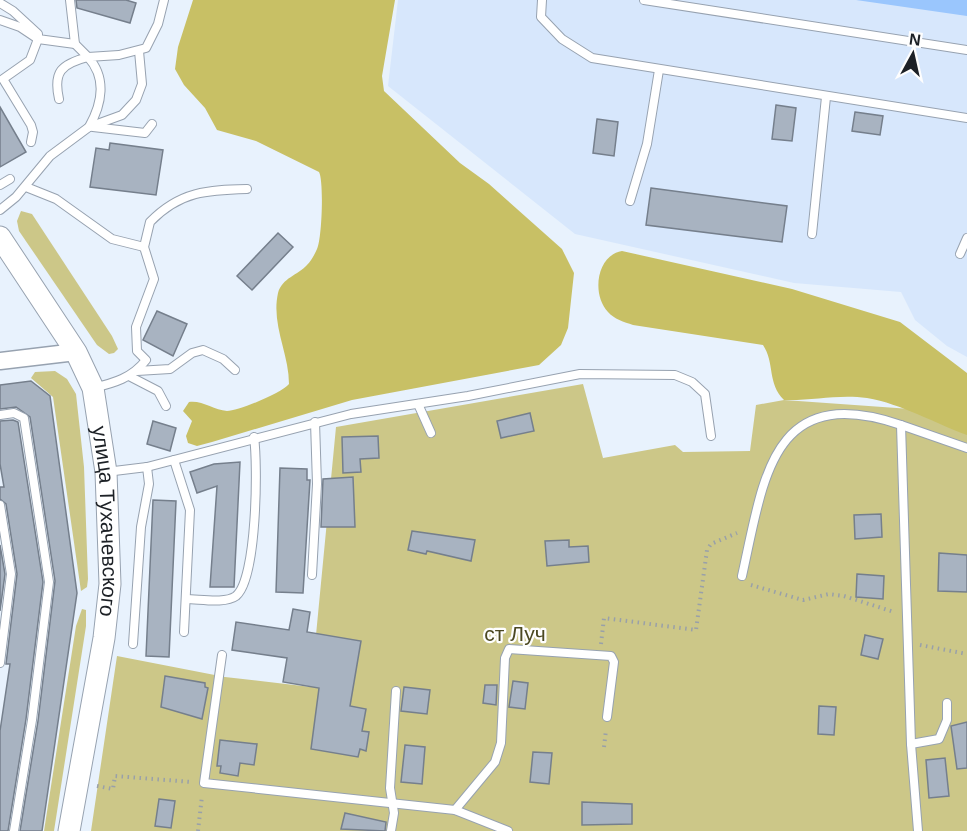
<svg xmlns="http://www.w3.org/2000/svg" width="967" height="831" font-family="Arial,sans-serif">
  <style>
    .built { fill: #d7e7fc }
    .green { fill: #ccc788 }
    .forest { fill: #c8c065 }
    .water { fill: #9ac6fd }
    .building { fill: #a8b3c1; stroke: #757f8c; stroke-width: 1.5 }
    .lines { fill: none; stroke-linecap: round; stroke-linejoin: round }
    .service-casing { stroke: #97a2b0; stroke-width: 10 }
    .minor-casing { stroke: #97a2b0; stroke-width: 19 }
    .tertiary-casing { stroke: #97a2b0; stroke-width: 23 }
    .path { stroke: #99a0a9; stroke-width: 4; stroke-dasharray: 1.5 4.5; stroke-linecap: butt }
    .service { stroke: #fff; stroke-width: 8 }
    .minor { stroke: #fff; stroke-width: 16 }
    .tertiary { stroke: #fff; stroke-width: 21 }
    .labels { text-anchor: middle; stroke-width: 4.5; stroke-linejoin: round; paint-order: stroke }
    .street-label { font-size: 21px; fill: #1d2126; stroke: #fefefe }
    .park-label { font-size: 21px; fill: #4c4922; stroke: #fefefe }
  </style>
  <rect width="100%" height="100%" fill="#e8f2fd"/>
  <polygon class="built" points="398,0 967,0 967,357 947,346 915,320 901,292 794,283 575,234 388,86"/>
  <g class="green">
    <polygon points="21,211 32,214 112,336 118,349 114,353 109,354 97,345 19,231 17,221"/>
    <polygon points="55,371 67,379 76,394 84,467 88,579 87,587 81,591 53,397 31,378 35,372"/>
    <polygon points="583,384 603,458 675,445 683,452 750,451 756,405 784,400 967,413 967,831 91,831 117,656 225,677 311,687 336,427"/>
    <polygon points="82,609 86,610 86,626 54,831 44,831 76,626"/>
  </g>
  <g class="forest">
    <path d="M 193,0 L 395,0 L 382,76 L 384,91 L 460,163 L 489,184 L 562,249 L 574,273 L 568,328 L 561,345 L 539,365 L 352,400 L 212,442 L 197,446 L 188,443 L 186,436 L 192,421 L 183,411 L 189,402 C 202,400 214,410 227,411 C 238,411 282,393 289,384 C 289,353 271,325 278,293 C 282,278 298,275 307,265 C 311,261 315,254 317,249 C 322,239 324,181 319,172 L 256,141 L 217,130 L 205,108 L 184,85 L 175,69 L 178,47 Z"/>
    <path d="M 622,251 L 792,289 L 900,322 L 967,373 L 967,435 C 934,423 902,404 867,398 C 838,394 812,401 784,400 C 767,383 775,363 763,345 L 633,325 C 624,322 614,319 608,312 C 591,294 597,255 622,251 Z"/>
  </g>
  <polygon class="water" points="856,0 967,0 967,16"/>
  <g class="building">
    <polygon points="76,0 126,0 136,3 130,23 77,8"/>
    <polygon points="776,105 796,108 792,141 772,139"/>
    <polygon points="0,107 26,152 0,167"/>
    <polygon points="855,112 883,116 880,135 852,131"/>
    <polygon points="597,119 618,122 614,156 593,153"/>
    <polygon points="110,143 163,150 156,195 90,187 96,148 109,150"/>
    <polygon points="651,188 787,206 782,242 646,225"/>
    <polygon points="278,233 293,247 252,290 237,276"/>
    <polygon points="157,311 187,324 173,356 143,340"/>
    <polygon points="31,381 50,396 77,593 42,831 20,831 38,721 55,581 30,417 16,407 0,409 0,385"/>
    <polygon points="530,413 534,431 501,438 497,421"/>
    <polygon points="13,420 18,422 43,582 26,719 8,831 0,831 0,731 10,664 6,664 17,574 6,504 0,499 0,487 4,487 0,464 0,421"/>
    <polygon points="153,421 176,428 170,451 147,444"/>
    <polygon points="378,436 379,458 360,459 361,472 343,473 342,437"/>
    <polygon points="240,462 234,587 210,587 217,486 197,493 190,472 214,464"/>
    <polygon points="280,468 307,469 307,480 310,480 303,593 276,592"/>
    <polygon points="353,477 355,527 321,527 323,479"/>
    <polygon points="153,500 176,501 169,657 146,656"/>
    <polygon points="881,514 882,537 855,539 854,515"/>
    <polygon points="412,531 475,540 471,561 427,551 426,554 408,550"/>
    <polygon points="569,540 569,547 588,546 589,562 547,566 545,541"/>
    <polygon points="0,545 5,574 0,611"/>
    <polygon points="939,553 967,555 967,592 938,591"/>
    <polygon points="857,574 884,576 883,599 856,597"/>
    <polygon points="293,609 310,612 307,632 361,641 350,706 366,709 362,731 369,732 366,751 360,749 358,757 311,749 319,688 283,682 287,658 232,650 236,622 289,630"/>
    <polygon points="865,635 883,639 878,659 861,655"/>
    <polygon points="165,676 205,683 205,687 208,688 202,719 161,707"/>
    <polygon points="513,681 528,683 525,709 509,707"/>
    <polygon points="485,685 497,685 496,705 483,703"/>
    <polygon points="404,687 430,690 427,714 401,711"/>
    <polygon points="819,706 836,707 834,735 818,734"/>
    <polygon points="967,722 967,768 957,769 951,726"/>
    <polygon points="220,740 257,744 254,765 240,763 238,776 220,773 221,766 217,766"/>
    <polygon points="405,745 425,747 422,784 401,782"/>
    <polygon points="533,752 552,753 549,784 530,782"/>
    <polygon points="945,758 949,796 929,798 926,760"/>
    <polygon points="159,799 175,801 171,828 155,826"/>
    <polygon points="582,802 632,804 632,824 582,825"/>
    <polygon points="345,813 386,822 385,831 341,829"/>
  </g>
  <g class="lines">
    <g class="service-casing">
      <g id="service">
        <polyline points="542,0 541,17 562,39 592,58 967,118"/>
        <polyline points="644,0 967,50"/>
        <polyline points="0,3 13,11 38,34 38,39 75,44"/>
        <polyline points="0,20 20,27 38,39 30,60 3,79 31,125 33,132 31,142"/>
        <path d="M 59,99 C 53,72 61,64 88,57 L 75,44 L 70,0"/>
        <path d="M 89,127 C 102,104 107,78 88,57 L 119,55 L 146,48 L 158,24 L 164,0"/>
        <polyline points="93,127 145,133 152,124"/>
        <polyline points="0,185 10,179"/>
        <polyline points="26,187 56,199 112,239 144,247"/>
        <polyline points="630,201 647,144 659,70"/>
        <polyline points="0,210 16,197 50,156 89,127 122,115 136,100 142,84 139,51"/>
        <polyline points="812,234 826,97"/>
        <polyline points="960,254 967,238"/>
        <polyline points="137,371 170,369 192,353 203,350 223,359 235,370"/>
        <polyline points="129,376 158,391 166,406"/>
        <path d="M 93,388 C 114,383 132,378 146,360 L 137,351 L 136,327 L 154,279 L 144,247 L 150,222 C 180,191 208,190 247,189"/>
        <polyline points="418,404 431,433"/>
        <polyline points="0,415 14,413 24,418 49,582 32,720 14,831"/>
        <polyline points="901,425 967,448"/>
        <polyline points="174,460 190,510 184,632"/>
        <polyline points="106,472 147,467 351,414 468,396 580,374 675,375 692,382 705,394 711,436"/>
        <polyline points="0,505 11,574 0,663"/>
        <polyline points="312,575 317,484 315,422"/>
        <path d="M 742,576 C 764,478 771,381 901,425 L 911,744 L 918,831"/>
        <path d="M 186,599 C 200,599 225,604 236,596 C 257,579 258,465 254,437"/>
        <polyline points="133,644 141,527 149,484 147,467"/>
        <polyline points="222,655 204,783 455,810 508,831"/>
        <polyline points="911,744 939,739 947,720 947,703"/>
        <polyline points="455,810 495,762 501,743 505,658 509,649 611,656 614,662 607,717"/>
        <polyline points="391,831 394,813 390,788 396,691"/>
      </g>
    </g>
    <g class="minor-casing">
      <polyline id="minor" points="0,361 76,352"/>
    </g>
    <g class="tertiary-casing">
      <g id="tertiary">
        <path id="s1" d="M 0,237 L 76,352 L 93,388 L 106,472 L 110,584 L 104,638 L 69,831"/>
      </g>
    </g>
    <g class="path">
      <polyline points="751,585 803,600 829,594 844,596 894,612"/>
      <polyline points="601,644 604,618 696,630 707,550 711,544 737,533"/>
      <polyline points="920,645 967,654"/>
      <polyline points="604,747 606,730"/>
      <polyline points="97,786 113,789 115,776 192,782"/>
      <polyline points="198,831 202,796"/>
    </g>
    <use href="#service" class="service"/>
    <use href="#minor" class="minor"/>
    <use href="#tertiary" class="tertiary"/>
  </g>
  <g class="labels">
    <g class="street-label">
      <text dy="7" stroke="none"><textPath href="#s1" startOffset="312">улица Тухачевского</textPath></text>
    </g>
    <g class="park-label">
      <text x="515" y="641">ст Луч</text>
    </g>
  </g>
  <g transform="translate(913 54) rotate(8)" stroke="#fefefe" stroke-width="4.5" paint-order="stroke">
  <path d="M0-4.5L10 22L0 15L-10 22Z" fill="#1d2126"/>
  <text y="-9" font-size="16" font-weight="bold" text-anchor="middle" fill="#1d2126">N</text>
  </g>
</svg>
